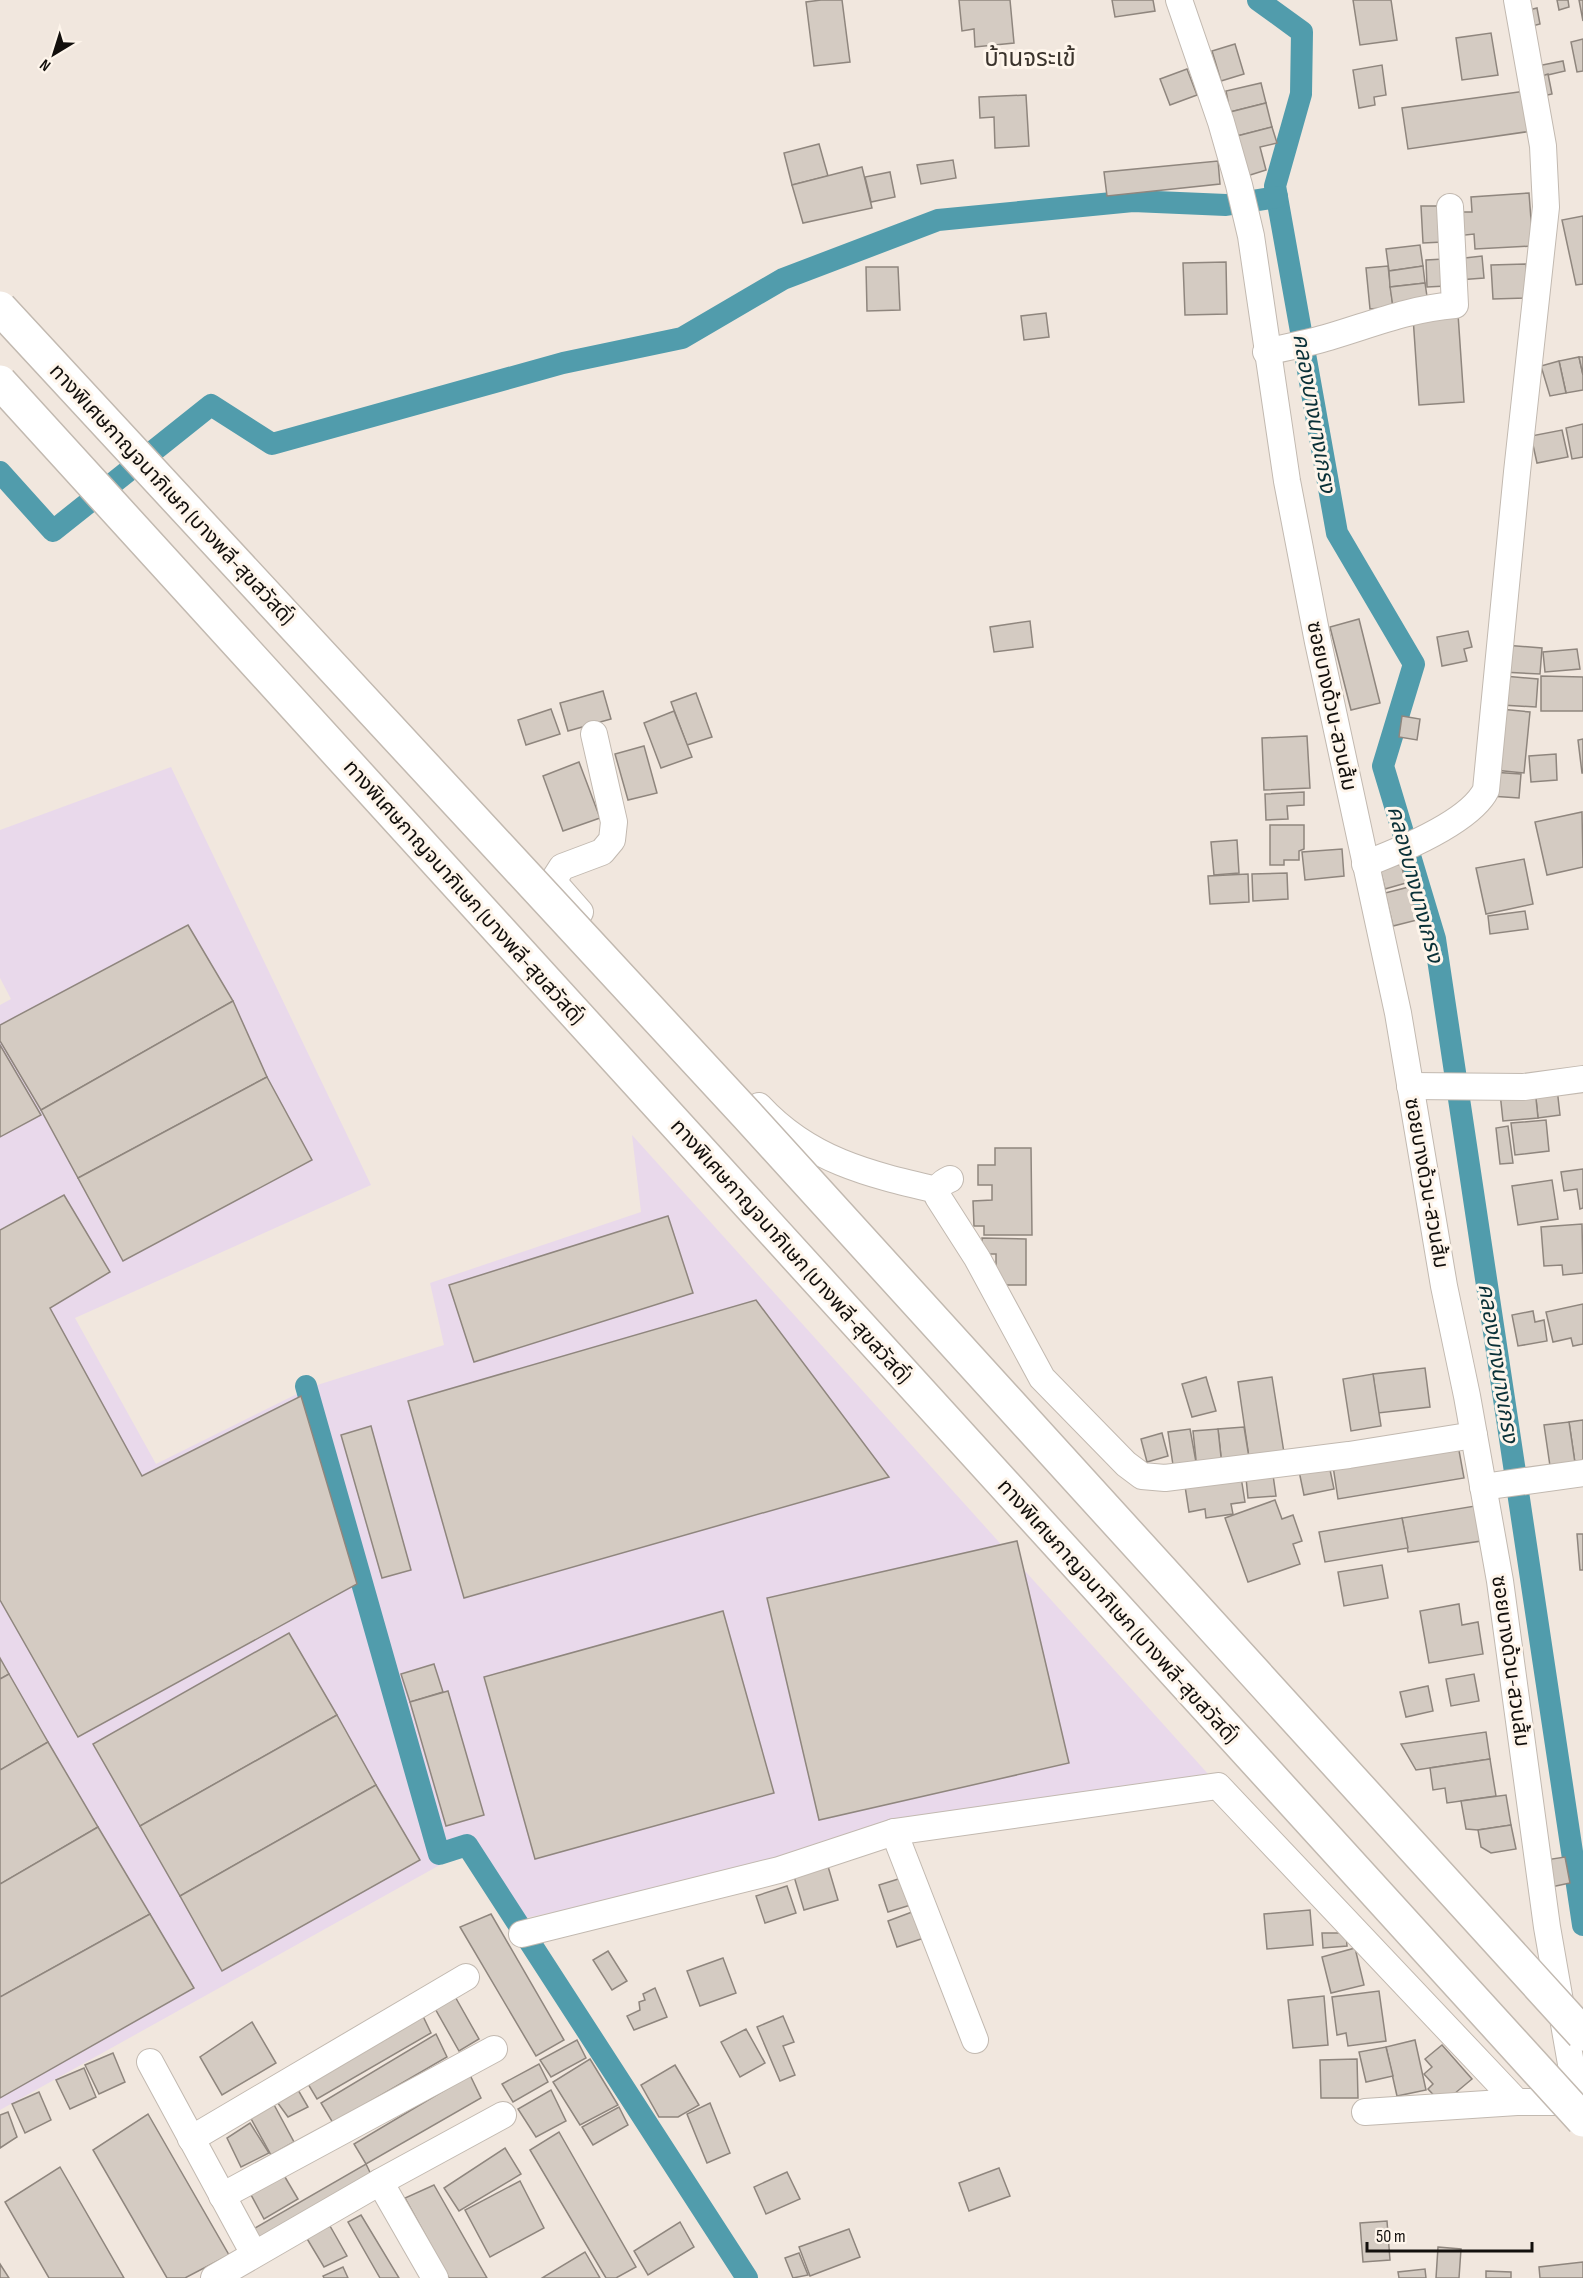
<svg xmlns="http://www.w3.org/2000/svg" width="1583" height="2278" font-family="'Sofia Sans Condensed','Noto Sans Thai',sans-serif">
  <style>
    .industrial { fill: #e9d9eb }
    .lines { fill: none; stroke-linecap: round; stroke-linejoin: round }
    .canal { stroke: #519cac; stroke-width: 22 }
    .building { fill: #d4cbc2; stroke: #8f867e; stroke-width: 1.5 }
    .minor-casing { stroke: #c2b9b0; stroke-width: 28 }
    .minor { stroke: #fff; stroke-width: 26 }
    .highway-bridge-casing { stroke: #c2b9b0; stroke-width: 36; stroke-linecap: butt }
    .highway-bridge { stroke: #fff; stroke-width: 33 }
    .labels { text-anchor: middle; stroke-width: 6; stroke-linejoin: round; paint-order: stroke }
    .street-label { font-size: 21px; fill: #13100d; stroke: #fef5eb }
    .water-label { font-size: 22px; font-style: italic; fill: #093037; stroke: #fef5eb }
    .quarter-label { font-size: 24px; fill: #3a332c; stroke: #fef5eb }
  </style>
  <rect width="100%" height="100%" fill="#f1e7de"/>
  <polygon class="industrial" points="171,767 371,1185 75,1318 156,1464 311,1387 444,1345 430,1283 641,1212 632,1135 1209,1775 516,1920 465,1851 0,2110 0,1005 11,999 0,978 0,830"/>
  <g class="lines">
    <g class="canal">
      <polyline points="1258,0 1302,32 1301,94 1275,186 1337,533 1414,664 1383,766 1435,939 1583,1925"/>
      <polyline points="0,472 53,531 211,405 272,444 563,363 682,338 783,279 938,220 1133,201 1226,205 1277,197"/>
      <polyline points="306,1386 439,1854 467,1845 747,2278"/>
    </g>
  </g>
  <g class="building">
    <polygon points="821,0 842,0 850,62 814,66 806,2"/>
    <polygon points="959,0 1010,0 1014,43 975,47 974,29 962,31"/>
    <polygon points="1112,0 1153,0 1155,11 1115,17"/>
    <polygon points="1353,0 1391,0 1397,40 1360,45"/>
    <polygon points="1557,0 1568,0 1569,7 1559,10"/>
    <polygon points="1579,0 1583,0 1583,21"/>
    <polygon points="1537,8 1540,24 1532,26 1529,10"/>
    <polygon points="1491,33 1498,75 1462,80 1456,38"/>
    <polygon points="1583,39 1583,71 1577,72 1571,42"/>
    <polygon points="1235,44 1244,74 1221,81 1212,51"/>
    <polygon points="1563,61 1565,71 1539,77 1537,66"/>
    <polygon points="1382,65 1386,95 1374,97 1375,105 1359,108 1353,70"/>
    <polygon points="1187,69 1197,95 1170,105 1160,79"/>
    <polygon points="1548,74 1552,94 1543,96 1539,77"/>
    <polygon points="1261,83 1266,103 1230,112 1226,91"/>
    <polygon points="1526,91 1532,131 1408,149 1402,108"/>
    <polygon points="1026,95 1029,146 995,148 994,117 980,118 979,97"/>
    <polygon points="1266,103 1272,127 1237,136 1230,112"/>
    <polygon points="1272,127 1277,143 1260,147 1266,170 1247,176 1237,136"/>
    <polygon points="819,144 828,176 792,185 784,153"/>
    <polygon points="953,160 956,178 921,184 917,165"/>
    <polygon points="1218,161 1220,184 1107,196 1104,172"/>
    <polygon points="862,167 872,208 803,223 792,185"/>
    <polygon points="890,172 895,197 871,202 865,177"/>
    <polygon points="1529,193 1533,246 1475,249 1474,234 1456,236 1455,212 1472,212 1471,197"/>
    <polygon points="1421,206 1442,206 1443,242 1423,243"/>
    <polygon points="1583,216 1583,284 1576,285 1562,220"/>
    <polygon points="1420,245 1423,266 1389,271 1386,249"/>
    <polygon points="1482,256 1484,278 1458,280 1456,259"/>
    <polygon points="1444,259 1446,286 1427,287 1426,260"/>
    <polygon points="1226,262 1227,314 1185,315 1183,263"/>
    <polygon points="1526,264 1528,298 1493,299 1491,265"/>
    <polygon points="1388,266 1393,307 1370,309 1366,268"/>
    <polygon points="1423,266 1425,283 1390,287 1389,271"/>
    <polygon points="866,267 898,267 900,310 867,311"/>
    <polygon points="1425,283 1428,303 1393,307 1390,287"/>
    <polygon points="1046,313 1049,337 1024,340 1021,316"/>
    <polygon points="1458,314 1464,402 1419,405 1413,317"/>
    <polygon points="1579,357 1583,375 1583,390 1566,393 1559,361"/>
    <polygon points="1579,357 1583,357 1583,375"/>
    <polygon points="1559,361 1566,393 1550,396 1541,366"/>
    <polygon points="1583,424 1583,457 1572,459 1566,428"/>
    <polygon points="1562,430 1568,457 1537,463 1531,436"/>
    <polygon points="1359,619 1380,703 1351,710 1330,627"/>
    <polygon points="1030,621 1033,647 994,652 990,627"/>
    <polygon points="1468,631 1472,647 1464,649 1467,661 1442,666 1437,637"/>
    <polygon points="1504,645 1542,648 1540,674 1502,672"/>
    <polygon points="1577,649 1580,669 1545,672 1543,652"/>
    <polygon points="1504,676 1538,679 1536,707 1502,705"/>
    <polygon points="1541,676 1583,677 1583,711 1541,711"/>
    <polygon points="603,691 611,719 568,731 560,703"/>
    <polygon points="696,693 712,737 687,745 671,702"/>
    <polygon points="551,709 560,734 526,745 518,720"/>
    <polygon points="1500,709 1530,712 1524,773 1494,770"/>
    <polygon points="674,711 692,757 661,768 644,723"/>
    <polygon points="1402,716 1420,719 1417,740 1399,737"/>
    <polygon points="1307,736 1310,788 1264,790 1262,738"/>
    <polygon points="1583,739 1583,773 1582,773 1578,740"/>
    <polygon points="644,746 657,793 628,800 615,754"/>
    <polygon points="1556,754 1557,780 1531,782 1529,756"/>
    <polygon points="579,762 600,818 563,831 543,776"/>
    <polygon points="1491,772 1521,774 1519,798 1490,796"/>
    <polygon points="1304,792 1304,805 1287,806 1288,819 1266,820 1265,794"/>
    <polygon points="1582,812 1583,867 1547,875 1535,822"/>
    <polygon points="1270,825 1304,825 1304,849 1299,851 1299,860 1284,860 1284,865 1270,865"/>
    <polygon points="1237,840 1239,873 1214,875 1211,842"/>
    <polygon points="1342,849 1344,876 1305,880 1302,852"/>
    <polygon points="1524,859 1533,904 1486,914 1476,868"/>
    <polygon points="1401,864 1406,883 1385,889 1380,869"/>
    <polygon points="1287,873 1288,899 1253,901 1252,874"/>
    <polygon points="1248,874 1249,902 1210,904 1208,876"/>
    <polygon points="1409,887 1417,920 1393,926 1385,893"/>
    <polygon points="1525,911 1528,929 1490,934 1488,916"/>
    <polygon points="188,925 233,1001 41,1110 0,1041 0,1025"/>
    <polygon points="233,1001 267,1077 78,1178 41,1110"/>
    <polygon points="0,1045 41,1115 0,1137"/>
    <polygon points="267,1077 312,1160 123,1261 78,1178"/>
    <polygon points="1557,1088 1560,1115 1538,1118 1535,1089"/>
    <polygon points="1535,1089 1538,1118 1503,1121 1500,1093"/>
    <polygon points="1546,1120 1549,1151 1515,1155 1511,1123"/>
    <polygon points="1508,1126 1513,1163 1500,1164 1496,1128"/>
    <polygon points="995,1148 1031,1148 1032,1235 984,1235 984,1226 974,1226 973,1201 992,1200 992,1185 978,1185 978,1165 995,1165"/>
    <polygon points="1583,1169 1583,1208 1580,1209 1577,1189 1564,1191 1561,1172"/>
    <polygon points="1552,1180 1558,1219 1518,1225 1512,1186"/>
    <polygon points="64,1195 110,1272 50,1308 142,1476 301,1396 357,1584 78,1737 0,1600 0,1230"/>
    <polygon points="668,1216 693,1293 474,1362 449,1285"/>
    <polygon points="1582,1224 1583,1273 1563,1275 1562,1265 1544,1266 1541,1227"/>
    <polygon points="982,1238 1026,1239 1026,1285 996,1285 996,1254 982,1254"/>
    <polygon points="756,1300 889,1477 464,1598 408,1401"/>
    <polygon points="1583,1304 1583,1344 1573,1346 1571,1338 1553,1342 1546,1312"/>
    <polygon points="1533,1311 1535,1322 1544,1320 1547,1341 1518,1346 1512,1315"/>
    <polygon points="1425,1368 1430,1407 1378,1413 1373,1374"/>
    <polygon points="1373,1374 1381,1426 1351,1431 1343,1379"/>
    <polygon points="1206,1377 1216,1411 1192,1417 1182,1384"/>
    <polygon points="1272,1377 1285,1459 1250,1464 1238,1382"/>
    <polygon points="1583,1420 1583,1462 1575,1463 1569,1422"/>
    <polygon points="1569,1422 1575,1463 1550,1466 1544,1425"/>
    <polygon points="371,1426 411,1570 382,1578 341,1435"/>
    <polygon points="1244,1427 1250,1464 1222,1466 1218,1429"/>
    <polygon points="1190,1429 1196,1462 1173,1465 1168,1432"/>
    <polygon points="1218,1429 1222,1466 1197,1469 1193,1431"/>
    <polygon points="1162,1433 1168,1456 1147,1462 1141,1439"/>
    <polygon points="1458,1445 1464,1478 1338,1499 1333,1466"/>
    <polygon points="1329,1465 1334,1489 1304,1495 1299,1471"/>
    <polygon points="1273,1475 1276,1496 1248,1498 1246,1478"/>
    <polygon points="1241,1477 1245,1502 1231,1504 1233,1514 1206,1518 1205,1509 1189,1512 1185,1486"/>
    <polygon points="1275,1500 1282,1519 1293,1515 1302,1541 1293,1544 1300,1564 1248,1582 1225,1518"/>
    <polygon points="1475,1506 1481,1541 1408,1552 1402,1518"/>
    <polygon points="1402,1518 1408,1548 1325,1562 1319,1532"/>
    <polygon points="1577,1534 1583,1534 1583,1570 1580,1570"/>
    <polygon points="1017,1541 1069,1763 819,1820 767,1598"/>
    <polygon points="1382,1565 1388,1598 1344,1606 1338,1572"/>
    <polygon points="1459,1604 1462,1625 1478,1622 1483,1654 1429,1663 1420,1611"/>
    <polygon points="723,1611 774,1793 535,1859 484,1677"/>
    <polygon points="289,1633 337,1715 140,1826 93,1744"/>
    <polygon points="0,1658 9,1674 0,1679"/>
    <polygon points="434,1664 443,1692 410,1702 401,1674"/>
    <polygon points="9,1674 48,1742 0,1770 0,1679"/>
    <polygon points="1474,1674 1479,1701 1451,1706 1446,1679"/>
    <polygon points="1428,1686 1433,1711 1406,1717 1400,1692"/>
    <polygon points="448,1691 484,1815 446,1826 410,1702"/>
    <polygon points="337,1715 376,1785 180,1896 140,1826"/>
    <polygon points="1486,1732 1490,1759 1416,1770 1401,1744"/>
    <polygon points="48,1742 98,1827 0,1884 0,1770"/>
    <polygon points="1490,1759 1496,1796 1447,1803 1445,1788 1433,1790 1430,1768"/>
    <polygon points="376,1785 420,1860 222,1971 180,1896"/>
    <polygon points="1506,1795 1511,1825 1478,1830 1466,1829 1461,1801"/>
    <polygon points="1511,1825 1516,1849 1491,1853 1481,1847 1478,1830"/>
    <polygon points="98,1827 150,1914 0,1997 0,1884"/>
    <polygon points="1565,1857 1570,1883 1551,1887 1545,1860"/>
    <polygon points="827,1863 838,1900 804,1910 793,1873"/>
    <polygon points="908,1876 917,1903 888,1912 879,1885"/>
    <polygon points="787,1886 796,1913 765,1923 756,1896"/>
    <polygon points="920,1909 930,1936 897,1947 888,1921"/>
    <polygon points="1310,1910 1313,1945 1267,1949 1264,1914"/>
    <polygon points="150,1914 194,1988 0,2098 0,1997"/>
    <polygon points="491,1914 564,2040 536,2056 460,1927"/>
    <polygon points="1322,1933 1346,1933 1347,1946 1323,1948"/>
    <polygon points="1355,1948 1364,1985 1331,1993 1322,1957"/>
    <polygon points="608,1951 627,1981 612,1990 593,1960"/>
    <polygon points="723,1958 736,1993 700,2006 687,1971"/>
    <polygon points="655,1988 667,2017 634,2030 627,2016 640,2010 639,2002 645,2000 643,1994"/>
    <polygon points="1379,1991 1386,2041 1348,2046 1346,2033 1337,2035 1332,1997"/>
    <polygon points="453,1993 479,2039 459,2051 433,2005"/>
    <polygon points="1324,1996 1328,2045 1293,2048 1288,2000"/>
    <polygon points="420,2010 431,2033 317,2099 305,2079"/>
    <polygon points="783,2016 794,2042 783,2046 795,2075 780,2081 757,2027"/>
    <polygon points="252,2022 276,2063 222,2095 200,2057"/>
    <polygon points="746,2029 765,2063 740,2077 721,2042"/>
    <polygon points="436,2034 447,2057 333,2123 321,2103"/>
    <polygon points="577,2040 586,2058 551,2077 540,2060"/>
    <polygon points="1415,2040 1426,2090 1397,2096 1386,2047"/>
    <polygon points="1442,2045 1472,2079 1442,2104 1428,2089 1433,2084 1424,2074 1432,2067 1425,2059"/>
    <polygon points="1386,2047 1393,2076 1366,2082 1359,2052"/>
    <polygon points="113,2053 125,2082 99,2094 85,2065"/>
    <polygon points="590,2059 618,2105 580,2125 553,2082"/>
    <polygon points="1357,2059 1358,2098 1321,2098 1320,2060"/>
    <polygon points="539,2064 548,2082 513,2102 502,2084"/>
    <polygon points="675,2065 699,2105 678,2117 659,2117 641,2085"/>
    <polygon points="84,2068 96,2097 70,2109 56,2080"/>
    <polygon points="470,2075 481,2098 366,2164 354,2144"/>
    <polygon points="294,2083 308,2107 288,2117 272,2095"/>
    <polygon points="551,2090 566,2121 536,2137 518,2109"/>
    <polygon points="39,2092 51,2120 25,2133 12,2104"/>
    <polygon points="272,2101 294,2142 271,2155 249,2115"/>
    <polygon points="710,2103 730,2153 707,2163 687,2114"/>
    <polygon points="619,2107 628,2125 593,2145 582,2127"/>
    <polygon points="8,2112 17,2137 0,2148 0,2115"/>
    <polygon points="148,2114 229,2255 185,2278 167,2278 93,2150"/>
    <polygon points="250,2123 269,2153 241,2167 227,2138"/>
    <polygon points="559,2132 636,2267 616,2278 606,2278 530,2150"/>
    <polygon points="505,2148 521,2174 459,2211 444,2188"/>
    <polygon points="366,2164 375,2183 261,2249 250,2231"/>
    <polygon points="60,2167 124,2278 49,2278 5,2202"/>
    <polygon points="999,2168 1010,2196 969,2211 959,2183"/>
    <polygon points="282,2172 298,2199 264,2219 249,2191"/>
    <polygon points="787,2172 800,2199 766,2214 754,2187"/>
    <polygon points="520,2181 544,2228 490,2257 465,2210"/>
    <polygon points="434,2185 487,2278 449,2278 405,2198"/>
    <polygon points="361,2215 399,2278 380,2278 348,2222"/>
    <polygon points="1387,2221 1390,2260 1363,2262 1360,2223"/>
    <polygon points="680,2222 694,2247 648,2275 634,2251"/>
    <polygon points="330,2226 347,2256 324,2267 306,2237"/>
    <polygon points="849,2229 860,2257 810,2276 799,2247"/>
    <polygon points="1438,2247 1461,2249 1459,2278 1436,2278"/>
    <polygon points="585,2252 600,2278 542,2278"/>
    <polygon points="799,2253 808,2275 793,2278 785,2258"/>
    <polygon points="1583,2262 1583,2278 1540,2278 1539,2267"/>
    <polygon points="0,2264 9,2278 0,2278"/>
    <polygon points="343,2267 348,2278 324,2278 323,2276"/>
    <polygon points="1425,2269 1426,2278 1399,2278 1398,2272"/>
    <polygon points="1486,2271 1511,2272 1511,2278 1486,2278"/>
  </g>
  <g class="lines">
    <g class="minor-casing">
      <g id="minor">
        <polyline points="1179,0 1221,122 1239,185 1251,236 1287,481 1318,642 1398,1013 1444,1286 1467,1396 1500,1581 1547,1927 1581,2121"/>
        <path d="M 1266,352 C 1287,347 1309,343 1329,337 C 1373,324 1408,309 1455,305 L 1450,207"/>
        <path d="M 1365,864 C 1399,851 1470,822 1486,790 L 1517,472 L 1546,207 L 1543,146 L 1517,0"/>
        <polyline points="580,912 558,887 555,878 562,867 602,852 612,840 614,822 594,734"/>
        <polyline points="1410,1086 1524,1087 1583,1079"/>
        <path d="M 759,1106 C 809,1160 868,1174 937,1190"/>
        <path d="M 950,1179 C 941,1183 937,1187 938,1197 L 977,1258 L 1042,1378 L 1126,1464 L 1142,1476 L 1165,1478 L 1349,1455 L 1474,1435"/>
        <polyline points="1483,1487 1583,1473"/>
        <polyline points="894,1832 975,2040"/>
        <polyline points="522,1934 779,1870 894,1832 1218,1786 1517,2102"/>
        <polyline points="150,2062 254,2254"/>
        <polyline points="1365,2112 1517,2102 1577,2102"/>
        <polyline points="191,2139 466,1977"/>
        <polyline points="380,2182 435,2278"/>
        <polyline points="222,2196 494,2049"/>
        <polyline points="214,2278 380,2182 503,2115"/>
      </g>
    </g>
    <use href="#minor" class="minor"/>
    <g class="highway-bridge-casing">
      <g id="highway-bridge">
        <polyline points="0,308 747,1115 1583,2034"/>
        <polyline points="0,382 1583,2120"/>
      </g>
    </g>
    <use href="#highway-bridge" class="highway-bridge"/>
  </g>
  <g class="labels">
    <g class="street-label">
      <text transform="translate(172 494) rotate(47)" y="7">ทางพิเศษกาญจนาภิเษก (บางพลี-สุขสวัสดิ์)</text>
      <text transform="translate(1332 706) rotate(78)" y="7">ซอยบางด้วน-สวนส้ม</text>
      <text transform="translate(464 892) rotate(48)" y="7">ทางพิเศษกาญจนาภิเษก (บางพลี-สุขสวัสดิ์)</text>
      <text transform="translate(1427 1183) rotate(80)" y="7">ซอยบางด้วน-สวนส้ม</text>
      <text transform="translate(791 1251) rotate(48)" y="7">ทางพิเศษกาญจนาภิเษก (บางพลี-สุขสวัสดิ์)</text>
      <text transform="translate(1118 1611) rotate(48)" y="7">ทางพิเศษกาญจนาภิเษก (บางพลี-สุขสวัสดิ์)</text>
      <text transform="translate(1511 1661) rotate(82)" y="7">ซอยบางด้วน-สวนส้ม</text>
    </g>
    <g class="water-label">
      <text transform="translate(1315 413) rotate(80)" y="8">คลองบางนางเกรง</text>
      <text transform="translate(1416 884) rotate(75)" y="8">คลองบางนางเกรง</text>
      <text transform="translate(1499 1363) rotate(81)" y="8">คลองบางนางเกรง</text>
    </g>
    <g class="quarter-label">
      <text x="1030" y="66">บ้านจระเข้</text>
    </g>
  </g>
  <g transform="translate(54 54) rotate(218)" stroke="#fef5eb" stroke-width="4.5" paint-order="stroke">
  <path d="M0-4.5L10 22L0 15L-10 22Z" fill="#13100d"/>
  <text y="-9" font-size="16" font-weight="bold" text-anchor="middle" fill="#13100d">N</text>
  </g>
  <path d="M1367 2242v9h165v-9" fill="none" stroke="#13100d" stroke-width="3"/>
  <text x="1376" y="2242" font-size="18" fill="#13100d" stroke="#fef5eb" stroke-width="4.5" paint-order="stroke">50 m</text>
</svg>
